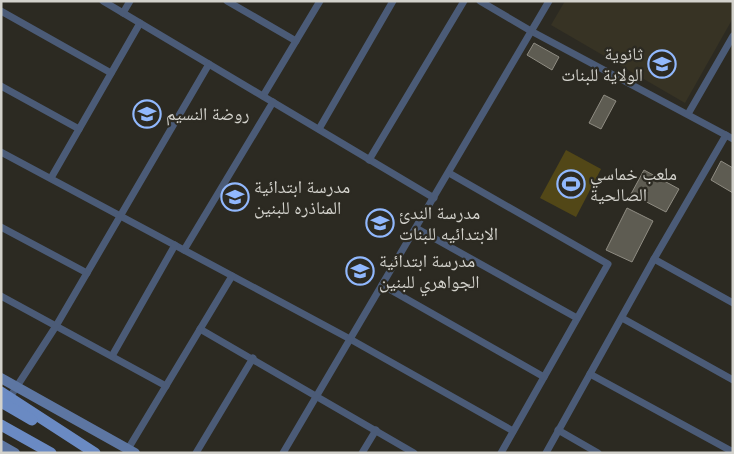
<svg xmlns="http://www.w3.org/2000/svg" width="734" height="454" font-family="'Playfair Display','Noto Naskh Arabic',serif">
  <style>
    .built { fill: #373324 }
    .green { fill: #524717 }
    .building { fill: #5e5c52; stroke: #8f8c82 }
    .lines { fill: none; stroke-linecap: round; stroke-linejoin: round }
    .street { stroke: #4b5b77; stroke-width: 7 }
    .secondary { stroke: #5d76a2; stroke-width: 10 }
    .primary { stroke: #6a8ac3; stroke-width: 11 }
    .labels { text-anchor: middle; stroke-width: 4.5; stroke-linejoin: round; paint-order: stroke }
    .poi-label { font-size: 18px; fill: #d3d2cc; stroke: #2c2a22; text-anchor: start }
  </style>
  <rect width="100%" height="100%" fill="#2c2a22"/>
  <polygon class="built" points="565,1 733,1 733,18 685,103 551,25"/>
  <polygon class="green" points="566,150 601,169 576,217 540,198"/>
  <g class="building">
    <polygon points="534,43 559,57 552,70 527,55"/>
    <polygon points="604,95 616,101 601,129 589,123"/>
    <polygon points="721,161 733,168 733,193 711,180"/>
    <polygon points="644,170 679,189 666,212 631,194"/>
    <polygon points="627,208 653,221 632,262 606,250"/>
  </g>
  <g class="lines">
    <g class="street">
      <polyline points="103,1 434,198"/>
      <polyline points="227,1 296,41"/>
      <polyline points="480,1 531,31 733,139"/>
      <polyline points="1,11 111,73"/>
      <polyline points="123,13 130,1"/>
      <polyline points="1,86 79,129"/>
      <polyline points="263,96 320,1"/>
      <polyline points="688,114 733,36"/>
      <polyline points="319,129 393,1"/>
      <polyline points="1,152 350,339 513,431"/>
      <polyline points="369,160 464,1"/>
      <polyline points="449,173 608,264 501,453"/>
      <polyline points="51,178 140,23"/>
      <polyline points="1,227 87,273"/>
      <polyline points="416,228 577,318"/>
      <polyline points="184,250 273,102"/>
      <polyline points="654,259 733,303"/>
      <polyline points="382,285 544,377"/>
      <polyline points="1,296 166,386"/>
      <polyline points="622,318 733,380"/>
      <polyline points="200,329 414,453"/>
      <polyline points="112,356 175,245"/>
      <polyline points="590,374 733,452"/>
      <polyline points="10,397 56,326 209,64"/>
      <polyline points="558,430 598,453"/>
      <polyline points="128,449 232,276"/>
      <polyline points="196,453 253,358"/>
      <polyline points="283,453 549,1"/>
      <polyline points="362,453 376,430"/>
      <polyline points="546,453 654,259 726,135"/>
    </g>
    <g class="secondary">
      <polyline points="1,378 135,453"/>
      <polyline points="1,445 15,453"/>
    </g>
    <g class="primary">
      <polyline points="1,392 95,453"/>
      <polyline points="1,402 32,420"/>
      <polyline points="1,425 51,453"/>
    </g>
  </g>
  <defs>
    <g id="school-ring" transform="scale(1.4375)"><circle r="9.5" fill="#2c2a22" stroke="#91b8fd" stroke-width="1.5"/><path d="M0-5L7-2L0 1L-7-2ZM-4 1L0 2.5L4 1V4Q0 6-4 4Z" fill="#91b8fd"/></g>
    <g id="stadium-ring" transform="scale(1.4375)"><circle r="9.5" fill="#2c2a22" stroke="#91b8fd" stroke-width="1.5"/><path d="M0-5a6.5 5 0 1 0 0 10a6.5 5 0 1 0 0-10ZM-3.5-1.8h7v3.6h-7Z" fill="#91b8fd"/></g>
  </defs>
  <g fill-rule="evenodd">
    <use href="#school-ring" x="662" y="64"/>
    <use href="#school-ring" x="147" y="114"/>
    <use href="#stadium-ring" x="571" y="184"/>
    <use href="#school-ring" x="235" y="197"/>
    <use href="#school-ring" x="380" y="223"/>
    <use href="#school-ring" x="360" y="271"/>
  </g>
  <g class="labels">
    <g class="poi-label">
      <text x="643" y="60" text-anchor="end">ثانوية<tspan x="643" dy="21">الولاية للبنات</tspan></text>
      <text x="166" y="120">روضة النسيم</text>
      <text x="590" y="180">ملعب خماسي<tspan x="590" dy="21">الصالحية</tspan></text>
      <text x="254" y="193">مدرسة ابتدائية<tspan x="254" dy="21">المناذره للبنين</tspan></text>
      <text x="399" y="219">مدرسة الندئ<tspan x="399" dy="21">الابتدائيه للبنات</tspan></text>
      <text x="379" y="267">مدرسة ابتدائية<tspan x="379" dy="21">الجواهري للبنين</tspan></text>
    </g>
  </g>
  <rect width="734" height="454" fill="none" stroke="#d3d2cc" stroke-width="5"/>
</svg>
